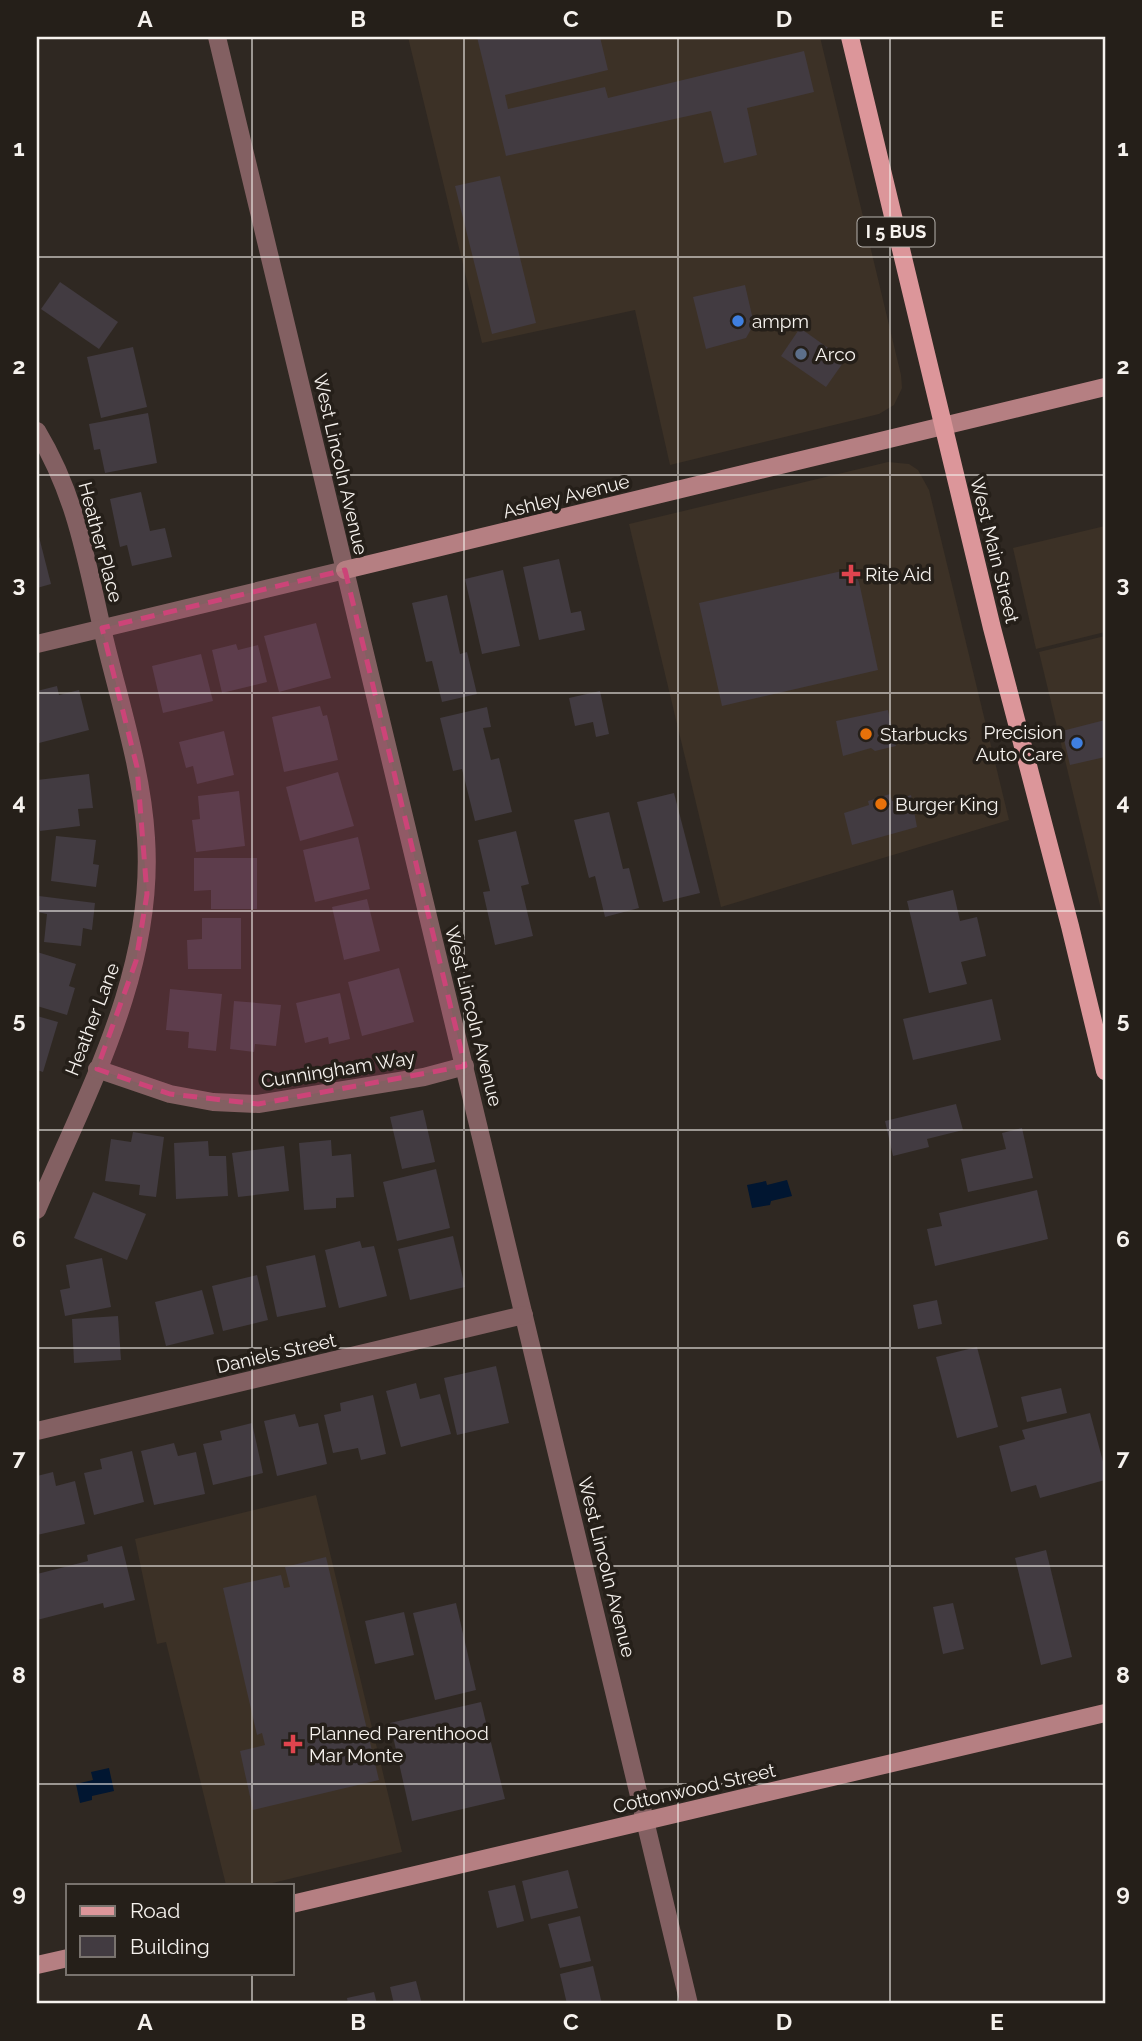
<svg xmlns="http://www.w3.org/2000/svg" width="1142" height="2041" font-family="Raleway,sans-serif">
  <style>
    .built { fill: #3c3126 }
    .water { fill: #011631 }
    .building { fill: #423b41 }
    .lines { fill: none; stroke-linecap: round; stroke-linejoin: round }
    .street { stroke: #836062; stroke-width: 18 }
    .secondary { stroke: #b57f82; stroke-width: 18 }
    .primary { stroke: #dc969a; stroke-width: 18 }
    .marked { fill: #cc4478; fill-opacity: 0.2; stroke: #cc4478; stroke-width: 5; stroke-dasharray: 14 9; stroke-linejoin: round }
    .grid { fill: none; stroke: #f6f2ee; stroke-width: 2; stroke-opacity: 0.55 }
    .shop-dot { fill: #3f7fe0; stroke: #251f19; stroke-width: 2.5 }
    .service-dot { fill: #5c6f8a; stroke: #251f19; stroke-width: 2.5 }
    .health-dot { fill: #e0444e; stroke: #251f19; stroke-width: 2.5 }
    .food-dot { fill: #e8710a; stroke: #251f19; stroke-width: 2.5 }
    .labels { text-anchor: middle; stroke-width: 7; stroke-linejoin: round; paint-order: stroke }
    .shield { fill: #251f19; stroke: #b7b3ae; stroke-width: 2 }
    .shield-label { font-size: 18px; font-weight: bold; fill: #f6f2ee }
    .poi-label { font-size: 19px; fill: #f6f2ee; stroke: #251f19; text-anchor: start }
    .street-label { font-size: 19px; fill: #f6f2ee; stroke: #251f19 }
    .neatline { fill: none; stroke: #f6f2ee; stroke-width: 2.5 }
    .grid-label { font-size: 23px; text-anchor: middle; font-weight: bold; fill: #f6f2ee }
  </style>
  <rect width="100%" height="100%" fill="#2f2822"/>
  <g class="built">
    <polygon points="408,37 820,37 901,375 902,388 894,405 879,414 670,465 635,310 482,343"/>
    <polygon points="888,462 909,464 918,470 929,490 1009,820 721,907 629,524"/>
    <polygon points="1105,526 1105,632 1036,649 1013,548"/>
    <polygon points="1105,636 1105,926 1039,652"/>
    <polygon points="316,1495 402,1852 264,1885 226,1885 166,1642 157,1644 135,1539"/>
  </g>
  <g class="water">
    <polygon points="787,1180 792,1196 771,1201 770,1205 752,1208 747,1185 766,1181 767,1185"/>
    <polygon points="109,1768 114,1791 92,1796 92,1800 80,1803 76,1784 93,1780 91,1772"/>
  </g>
  <g class="building">
    <polygon points="477,37 600,37 608,70 505,95 508,109 605,87 608,98 804,51 814,92 747,108 757,155 724,163 711,111 506,156"/>
    <polygon points="500,176 536,323 492,334 455,186"/>
    <polygon points="60,282 118,322 99,349 41,309"/>
    <polygon points="745,285 754,324 746,338 706,349 693,297"/>
    <polygon points="800,328 845,360 826,387 781,356"/>
    <polygon points="133,347 147,407 101,418 87,357"/>
    <polygon points="148,413 157,463 105,473 100,449 94,450 89,424"/>
    <polygon points="141,492 150,531 165,528 172,557 132,566 127,545 120,547 110,499"/>
    <polygon points="37,529 51,584 37,588"/>
    <polygon points="559,559 571,613 581,611 585,630 539,640 523,567"/>
    <polygon points="503,570 520,646 482,654 465,579"/>
    <polygon points="842,571 855,575 859,582 878,670 722,706 699,603"/>
    <polygon points="447,595 460,654 467,652 477,694 442,702 432,661 426,662 412,603"/>
    <polygon points="316,623 331,678 279,692 264,636"/>
    <polygon points="236,644 238,650 258,645 267,682 222,693 212,650"/>
    <polygon points="201,654 213,701 163,713 152,666"/>
    <polygon points="57,686 59,695 79,690 89,730 39,743 37,733 37,691"/>
    <polygon points="600,691 609,734 596,737 593,722 575,726 569,698"/>
    <polygon points="320,706 323,716 327,715 338,760 284,772 272,717"/>
    <polygon points="487,707 491,727 483,728 491,760 499,758 512,812 475,821 462,769 453,771 440,718"/>
    <polygon points="888,710 896,746 875,751 871,748 843,756 836,721"/>
    <polygon points="1105,720 1105,757 1070,765 1062,731"/>
    <polygon points="224,731 234,775 197,784 193,766 186,768 179,742"/>
    <polygon points="338,772 354,826 300,841 286,787"/>
    <polygon points="89,774 93,808 78,809 80,826 40,831 37,780"/>
    <polygon points="239,791 245,846 196,852 192,820 200,819 198,796"/>
    <polygon points="674,793 700,893 663,902 637,802"/>
    <polygon points="890,794 892,801 911,795 917,827 852,845 844,813 869,805 868,801"/>
    <polygon points="609,812 623,869 629,868 639,908 605,917 595,876 589,878 574,820"/>
    <polygon points="516,831 529,884 521,886 533,936 495,945 483,892 490,891 478,840"/>
    <polygon points="56,836 96,840 93,864 99,865 96,887 51,881"/>
    <polygon points="358,837 370,889 315,902 303,850"/>
    <polygon points="194,858 257,858 257,909 211,909 211,890 194,891"/>
    <polygon points="953,890 960,921 977,917 986,956 961,962 967,984 929,993 907,901"/>
    <polygon points="39,896 95,903 92,930 83,928 81,946 44,942 47,914 37,912"/>
    <polygon points="367,899 380,951 344,960 332,907"/>
    <polygon points="202,918 241,918 241,969 188,969 187,940 202,939"/>
    <polygon points="37,952 76,964 69,986 75,988 67,1015 37,1006"/>
    <polygon points="399,968 414,1022 362,1036 348,982"/>
    <polygon points="170,989 222,994 216,1051 188,1048 189,1032 166,1030"/>
    <polygon points="340,993 350,1039 329,1044 328,1037 305,1043 296,1003"/>
    <polygon points="992,999 1001,1040 913,1060 903,1019"/>
    <polygon points="234,1001 281,1005 276,1046 255,1044 254,1052 230,1049"/>
    <polygon points="37,1016 58,1022 43,1072 37,1070"/>
    <polygon points="956,1104 963,1130 927,1139 929,1147 893,1156 885,1121"/>
    <polygon points="423,1110 435,1162 402,1169 390,1117"/>
    <polygon points="1022,1128 1033,1178 968,1192 961,1159 1006,1149 1002,1133"/>
    <polygon points="133,1132 164,1137 156,1197 139,1195 140,1185 105,1181 111,1139 131,1142"/>
    <polygon points="331,1140 332,1156 351,1154 354,1197 336,1198 336,1208 304,1210 299,1143"/>
    <polygon points="208,1141 209,1156 226,1156 228,1196 176,1199 174,1143"/>
    <polygon points="284,1146 289,1191 238,1197 232,1153"/>
    <polygon points="436,1169 450,1228 397,1241 383,1182"/>
    <polygon points="1037,1190 1048,1239 935,1266 927,1229 942,1226 939,1213"/>
    <polygon points="93,1192 146,1214 127,1260 74,1238"/>
    <polygon points="453,1236 465,1287 410,1300 398,1249"/>
    <polygon points="360,1241 362,1248 374,1246 387,1296 339,1308 325,1250"/>
    <polygon points="315,1255 326,1307 277,1317 266,1266"/>
    <polygon points="102,1258 111,1307 65,1316 60,1290 70,1288 66,1265"/>
    <polygon points="257,1275 268,1320 223,1331 212,1286"/>
    <polygon points="202,1290 214,1334 166,1346 155,1302"/>
    <polygon points="937,1300 942,1324 918,1329 913,1305"/>
    <polygon points="118,1316 121,1360 74,1363 72,1319"/>
    <polygon points="977,1347 998,1427 957,1438 936,1357"/>
    <polygon points="496,1366 509,1423 457,1435 444,1378"/>
    <polygon points="416,1383 420,1399 440,1394 451,1434 401,1447 386,1391"/>
    <polygon points="1061,1388 1067,1413 1027,1422 1021,1397"/>
    <polygon points="373,1395 386,1454 361,1460 358,1448 333,1453 324,1415 341,1411 340,1403"/>
    <polygon points="1090,1413 1105,1469 1105,1480 1040,1498 1036,1485 1011,1492 999,1446 1025,1439 1022,1430"/>
    <polygon points="295,1414 299,1427 318,1423 327,1464 277,1476 264,1421"/>
    <polygon points="252,1423 263,1473 213,1485 203,1444 222,1440 220,1431"/>
    <polygon points="174,1443 178,1456 196,1452 205,1494 154,1505 141,1451"/>
    <polygon points="132,1451 144,1502 94,1515 84,1473 102,1469 100,1459"/>
    <polygon points="53,1472 56,1486 75,1481 85,1524 37,1535 37,1476"/>
    <polygon points="122,1546 135,1600 104,1608 103,1603 37,1620 37,1574 88,1561 87,1555"/>
    <polygon points="1046,1550 1072,1657 1041,1665 1015,1558"/>
    <polygon points="326,1557 379,1780 253,1810 240,1751 265,1745 262,1733 257,1735 223,1588 281,1575 284,1588 290,1587 285,1567"/>
    <polygon points="456,1603 476,1690 435,1700 413,1613"/>
    <polygon points="953,1603 964,1649 943,1654 933,1607"/>
    <polygon points="404,1612 414,1655 375,1664 365,1621"/>
    <polygon points="481,1702 505,1799 412,1821 390,1723"/>
    <polygon points="568,1870 578,1908 531,1919 522,1881"/>
    <polygon points="515,1885 524,1921 497,1928 488,1891"/>
    <polygon points="580,1916 591,1961 560,1968 548,1924"/>
    <polygon points="593,1966 602,2004 567,2004 560,1974"/>
    <polygon points="416,1981 422,2004 394,2004 390,1987"/>
    <polygon points="374,1992 377,2004 348,2004 347,1998"/>
  </g>
  <g class="lines">
    <g class="street">
      <polyline points="217,37 689,2004"/>
      <path d="M 37,431 C 78,499 87,566 105,641 C 121,707 142,771 146,838 C 155,971 87,1092 37,1210"/>
      <polyline points="37,644 345,570"/>
      <polyline points="97,1069 170,1094 213,1102 258,1104 424,1077 465,1066"/>
      <polyline points="37,1431 524,1315"/>
    </g>
    <g class="secondary">
      <polyline points="345,570 1105,387"/>
      <polyline points="292,1904 1105,1713"/>
      <polyline points="37,1965 68,1958"/>
    </g>
    <polyline class="primary" points="850,37 992,628 1070,926 1105,1071"/>
  </g>
  <path class="marked" d="M 345,570 L 465,1066 L 258,1104 L 170,1094 L 97,1069 L 136,961 L 147,894 L 137,767 L 102,628 Z"/>
  <path class="grid" d="M 252,37 L 252,1885M 464,37 L 464,2004M 678,37 L 678,2004M 890,37 L 890,2004M 37,257 L 1105,257M 37,475 L 1105,475M 37,693 L 1105,693M 37,911 L 1105,911M 37,1130 L 1105,1130M 37,1348 L 1105,1348M 37,1566 L 1105,1566M 37,1784 L 1105,1784M 252,1973 L 252,2004"/>
  <g class="shop-dot">
    <circle cx="738" cy="321" r="7"/>
    <circle cx="1077" cy="743" r="7"/>
  </g>
  <circle class="service-dot" cx="801" cy="354" r="7"/>
  <g class="health-dot">
    <path d="M847.5 563.5h7v7h7v7h-7v7h-7v-7h-7v-7h7z"/>
    <path d="M289.5 1733.5h7v7h7v7h-7v7h-7v-7h-7v-7h7z"/>
  </g>
  <g class="food-dot">
    <circle cx="866" cy="734" r="7"/>
    <circle cx="881" cy="804" r="7"/>
  </g>
  <g class="labels">
    <rect class="shield" x="857.5" y="217.5" width="77" height="29" rx="5"/>
    <g class="shield-label">
      <text x="896" y="238">I 5 BUS</text>
    </g>
    <g class="poi-label">
      <text x="752" y="328">ampm</text>
      <text x="815" y="361">Arco</text>
      <text x="865" y="581">Rite Aid</text>
      <text x="1063" y="739" text-anchor="end">Precision<tspan x="1063" dy="22">Auto Care</tspan></text>
      <text x="880" y="741">Starbucks</text>
      <text x="895" y="811">Burger King</text>
      <text x="309" y="1740">Planned Parenthood<tspan x="309" dy="22">Mar Monte</tspan></text>
    </g>
    <g class="street-label">
      <text transform="translate(341 464) rotate(77)" y="7">West Lincoln Avenue</text>
      <text transform="translate(566 496) rotate(-14)" y="7">Ashley Avenue</text>
      <text transform="translate(101 542) rotate(75)" y="7">Heather Place</text>
      <text transform="translate(995 550) rotate(76)" y="7">West Main Street</text>
      <text transform="translate(474 1016) rotate(76)" y="7">West Lincoln Avenue</text>
      <text transform="translate(92 1019) rotate(-69)" y="7">Heather Lane</text>
      <text transform="translate(338 1069) rotate(-9)" y="7">Cunningham Way</text>
      <text transform="translate(276 1353) rotate(-13)" y="7">Daniels Street</text>
      <text transform="translate(607 1567) rotate(76)" y="7">West Lincoln Avenue</text>
      <text transform="translate(694 1788) rotate(-13)" y="7">Cottonwood Street</text>
    </g>
  </g>
  <rect width="1142" height="2041" fill="none" stroke="#251f19" stroke-width="77"/>
  <rect x="66" y="1884" width="228" height="91" fill="#251f19" stroke="#79736e" stroke-width="2"/>
  <rect x="80" y="1906" width="35" height="10" fill="#dc969a" stroke="#79736e" stroke-width="2"/>
  <text x="130" y="1918" font-size="21" fill="#f6f2ee">Road</text>
  <rect x="80" y="1936" width="35" height="21" fill="#423b41" stroke="#79736e" stroke-width="2"/>
  <text x="130" y="1954" font-size="21" fill="#f6f2ee">Building</text>
  <rect x="38" y="38" width="1066" height="1964" class="neatline"/>
  <g class="grid-label">
    <text x="145" y="27">A</text>
    <text x="358" y="27">B</text>
    <text x="571" y="27">C</text>
    <text x="784" y="27">D</text>
    <text x="997" y="27">E</text>
    <text x="19" y="156">1</text>
    <text x="1123" y="156">1</text>
    <text x="19" y="374">2</text>
    <text x="1123" y="374">2</text>
    <text x="19" y="592">3</text>
    <text x="1123" y="592">3</text>
    <text x="19" y="810">4</text>
    <text x="1123" y="810">4</text>
    <text x="19" y="1028">5</text>
    <text x="1123" y="1028">5</text>
    <text x="19" y="1247">6</text>
    <text x="1123" y="1247">6</text>
    <text x="19" y="1465">7</text>
    <text x="1123" y="1465">7</text>
    <text x="19" y="1683">8</text>
    <text x="1123" y="1683">8</text>
    <text x="19" y="1901">9</text>
    <text x="1123" y="1901">9</text>
    <text x="145" y="2030">A</text>
    <text x="358" y="2030">B</text>
    <text x="571" y="2030">C</text>
    <text x="784" y="2030">D</text>
    <text x="997" y="2030">E</text>
  </g>
</svg>
